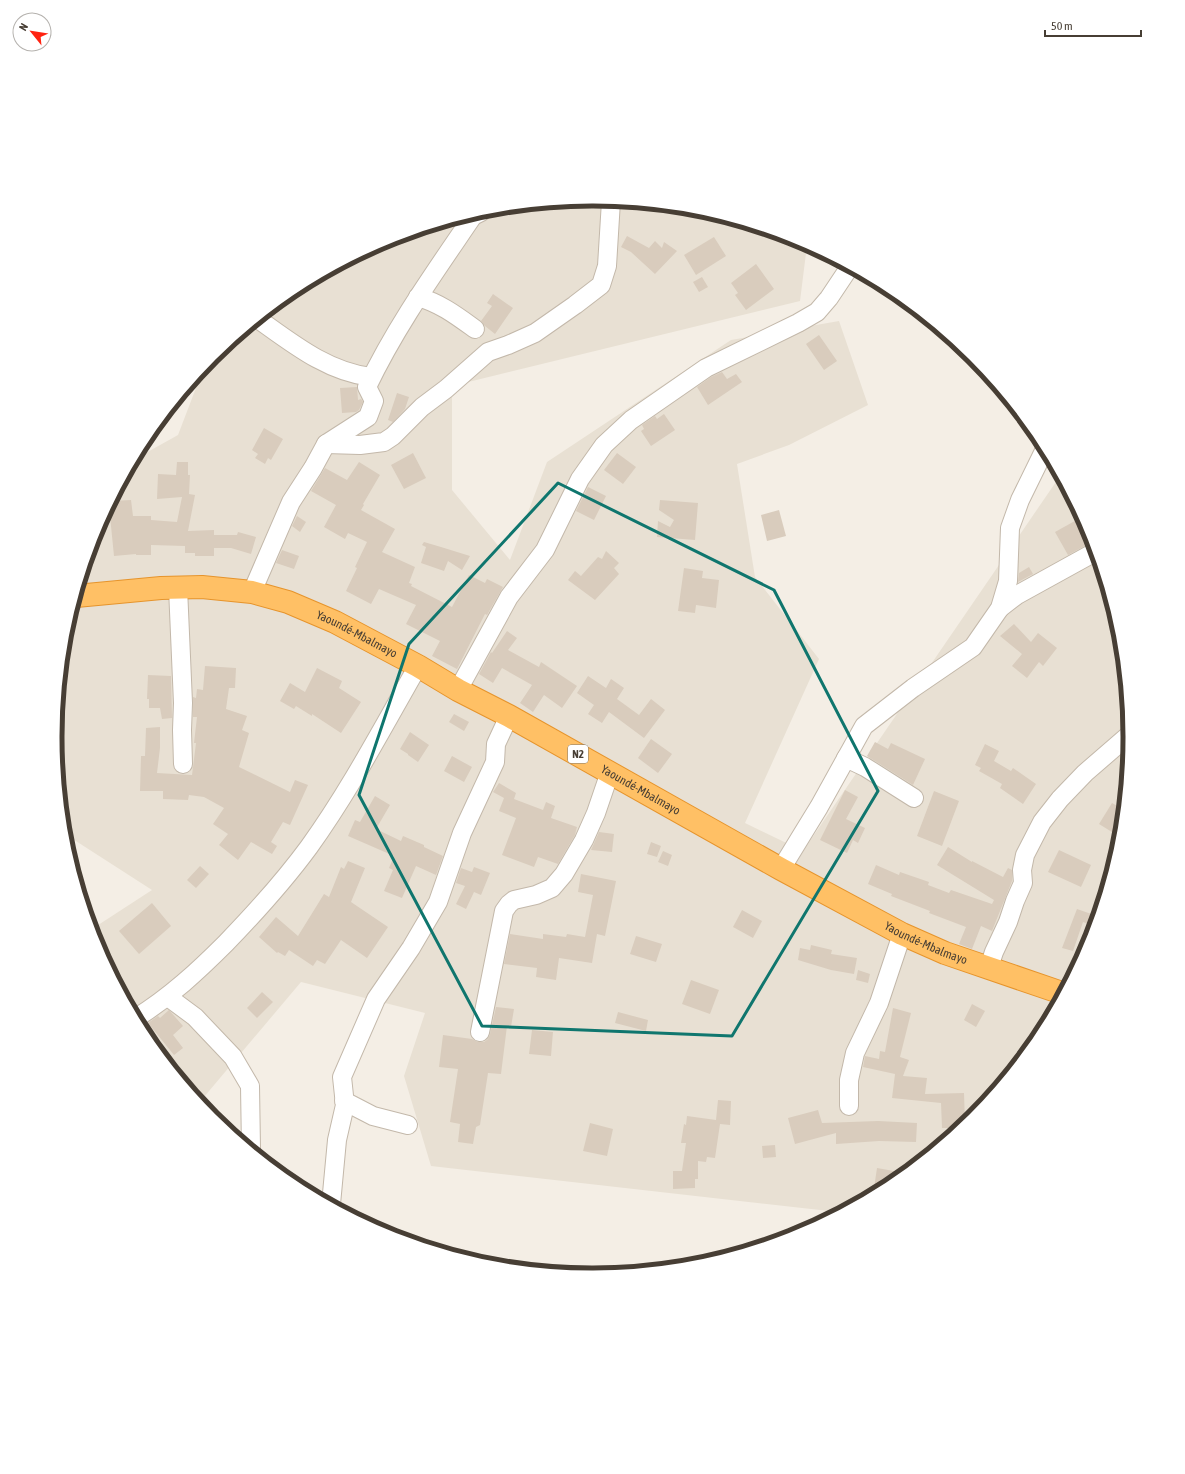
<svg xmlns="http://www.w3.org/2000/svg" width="1185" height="1474" font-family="'Asap Condensed',sans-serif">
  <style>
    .residential { fill: #e8e0d3 }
    .building { fill: #d9ccbd }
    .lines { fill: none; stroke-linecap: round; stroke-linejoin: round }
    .minor-casing { stroke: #c3b8aa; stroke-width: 20 }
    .highway-casing { stroke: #e6942c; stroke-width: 24 }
    .minor { stroke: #fff; stroke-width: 18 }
    .highway { stroke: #ffc065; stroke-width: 22 }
    .marked { fill: none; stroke: #0f766e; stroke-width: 3; stroke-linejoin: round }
    .labels { text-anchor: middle; stroke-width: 3.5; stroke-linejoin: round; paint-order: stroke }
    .shield { fill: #fff; stroke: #7e7871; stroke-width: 1 }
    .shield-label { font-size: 11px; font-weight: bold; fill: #473e34 }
    .street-label { font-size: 12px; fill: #473e34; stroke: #fff }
    .rim { fill: none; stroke: #473e34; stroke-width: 5 }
  </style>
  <rect width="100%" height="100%" fill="#f4eee5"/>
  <polygon class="residential" points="593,200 698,210 798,241 807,245 800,301 452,386 452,490 510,560 547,462 731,340 839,321 868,405 789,445 737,464 755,577 819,659 745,823 803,851 1060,476 1089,532 1120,632 1130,737 1120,842 1089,943 1039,1036 972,1117 891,1184 838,1212 431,1166 404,1076 425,1013 301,982 204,1097 193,1094 145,1035 110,969 115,966 95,941 92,929 152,890 65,834 55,737 65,632 96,531 135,459 178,435 204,367 213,357 294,290 387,240 488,210"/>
  <g class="building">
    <polygon points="627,236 649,248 655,241 662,248 664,242 677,251 655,274 631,252 621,247"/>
    <polygon points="714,237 726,256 696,275 684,255"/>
    <polygon points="756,264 774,289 746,310 735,295 738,293 731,283"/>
    <polygon points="702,277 708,287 699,292 693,282"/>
    <polygon points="493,294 513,308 495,334 485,326 481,321 492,306 487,303"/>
    <polygon points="819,335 837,361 824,370 806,344"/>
    <polygon points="722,372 727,379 736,374 742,382 708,405 697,387 711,377"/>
    <polygon points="357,387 358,400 361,399 363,402 359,410 356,412 342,413 340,388"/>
    <polygon points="397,393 409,397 405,409 393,422 388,420"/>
    <polygon points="664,414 675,430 651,446 641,431 644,429 642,425 655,416 657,419"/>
    <polygon points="264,428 283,439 271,460 268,458 265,464 255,458 258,454 252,450"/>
    <polygon points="413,453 426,478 404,489 391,465"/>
    <polygon points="617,453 636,467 623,484 604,470"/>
    <polygon points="177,462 188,462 188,475 190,475 189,494 195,495 188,531 214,530 214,535 237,535 238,532 256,537 251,554 231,548 214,548 214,556 195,556 195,553 185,553 185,546 151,545 151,555 136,555 136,554 114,556 109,506 112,501 131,500 133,516 151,516 151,520 177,522 182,497 157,499 158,474 176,475"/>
    <polygon points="359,462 380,475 363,504 364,505 361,510 395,529 382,552 415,567 409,583 412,584 411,586 452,607 469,575 485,583 487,579 503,587 487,615 485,614 457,669 432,656 440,641 406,624 416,605 379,589 371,604 346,591 357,568 355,567 367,542 348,533 345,539 324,527 336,505 311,491 325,468 347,480"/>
    <polygon points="588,487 606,496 594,520 576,511"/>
    <polygon points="660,500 698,503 695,540 657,537 658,521 670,527 674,520 659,510"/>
    <polygon points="779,510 786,536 767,541 761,515"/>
    <polygon points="297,516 306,522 300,532 292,526"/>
    <polygon points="1082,517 1089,532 1092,542 1068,555 1055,532"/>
    <polygon points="424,542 441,547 470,556 462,570 448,561 444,571 421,563 426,547 422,545"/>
    <polygon points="282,550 299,556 294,569 276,563"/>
    <polygon points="606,551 619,563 614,568 619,574 595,600 568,580 575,571 581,576 598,557 602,559"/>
    <polygon points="1029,567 1033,574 1018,582 1019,573"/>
    <polygon points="684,568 703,571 702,578 719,580 716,608 696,605 695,613 678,611"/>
    <polygon points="1014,624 1031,642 1038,633 1057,648 1043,666 1039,662 1027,678 1012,666 1022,654 1000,636"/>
    <polygon points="507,631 517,638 508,650 539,667 541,662 577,686 562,708 544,695 533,712 520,703 532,685 502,668 493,683 479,674 491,652 492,653"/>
    <polygon points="205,666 236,668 235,688 229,688 226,709 247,716 242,730 249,733 239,767 290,792 295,780 308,785 290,825 283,822 271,842 277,846 272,854 251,842 238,860 219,845 228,834 213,824 224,808 204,797 189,795 188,800 163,799 163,791 140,791 141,756 145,756 146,728 160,727 160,748 157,773 192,775 196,743 194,743 197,717 193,717 193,697 196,698 197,689 203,690"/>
    <polygon points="317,668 342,681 339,688 361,702 341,733 312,714 312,716 296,706 294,709 280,701 290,683 305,692"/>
    <polygon points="148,675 171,676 172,718 162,719 160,708 149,708 149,699 147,699"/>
    <polygon points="588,676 606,688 611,679 624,688 617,699 639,715 651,699 665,710 644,738 609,712 602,723 588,714 594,705 577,693"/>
    <polygon points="454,714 469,722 464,731 449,722"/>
    <polygon points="410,732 429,745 418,762 408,755 408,754 400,749"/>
    <polygon points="651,739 672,754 658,773 638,758"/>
    <polygon points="875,742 888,749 891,743 925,759 913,785 867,756"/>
    <polygon points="985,744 999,751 994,761 1011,771 1013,768 1036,784 1023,804 1000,788 1002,784 979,771 981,768 975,765"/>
    <polygon points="452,756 472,767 464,782 444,771"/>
    <polygon points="499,783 516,793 514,799 543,810 546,802 555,806 551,818 577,827 575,835 558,864 538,857 534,867 502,855 516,818 499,811 504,798 493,792"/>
    <polygon points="845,790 858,797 846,819 865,828 858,843 853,840 847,853 820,840"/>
    <polygon points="934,791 959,801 942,846 917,836"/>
    <polygon points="375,796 390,805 376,829 401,841 403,836 424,845 424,847 443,856 436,875 416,866 402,898 384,891 393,870 389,868 394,856 348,836 355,820 360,822"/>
    <polygon points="1112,803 1123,809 1120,837 1099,824"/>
    <polygon points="599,832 614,834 612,852 591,850"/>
    <polygon points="651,842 661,846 657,857 647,854"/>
    <polygon points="948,847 972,862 972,861 1003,877 1008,868 1012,870 1012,881 992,931 981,926 972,949 959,944 966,927 929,913 930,911 891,896 892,894 868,884 876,865 899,875 900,872 929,882 928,885 949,893 951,890 992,904 994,900 937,865"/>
    <polygon points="1059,850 1091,865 1081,887 1048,872"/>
    <polygon points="663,851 672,855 668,866 658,862"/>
    <polygon points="348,861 365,868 351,902 388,927 367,958 341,940 325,964 317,960 313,966 289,950 285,956 278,952 277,953 259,937 276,917 298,936 324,894 329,897 341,867 344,869"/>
    <polygon points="200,866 209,874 196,888 187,880"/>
    <polygon points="474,867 490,873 481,895 474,892 466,909 456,904 465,886 456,883 461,868 472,872"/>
    <polygon points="581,874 616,881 605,936 597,934 592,963 559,958 556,980 536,977 537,968 504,964 510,934 543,939 543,934 566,937 567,934 585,937 593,895 578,892"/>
    <polygon points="152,903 171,926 139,954 119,931"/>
    <polygon points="1077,909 1097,916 1094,926 1083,922 1073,951 1062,948"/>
    <polygon points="742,910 762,921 753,938 733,927"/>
    <polygon points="636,936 662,944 656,962 630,954"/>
    <polygon points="811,945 832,950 831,954 857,958 854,974 831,970 798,960 800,948 810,950"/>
    <polygon points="858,970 870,974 868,983 856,980"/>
    <polygon points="691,980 719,990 710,1014 682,1004"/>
    <polygon points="262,992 273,1002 257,1018 247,1008"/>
    <polygon points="972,1004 985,1011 976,1027 964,1020"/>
    <polygon points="496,1007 514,1009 511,1027 507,1026 501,1074 488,1073 480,1125 476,1127 473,1144 458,1142 460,1124 450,1122 458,1069 439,1067 443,1035 472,1039 478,1042 484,1042 488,1039 490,1034"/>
    <polygon points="893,1008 911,1013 900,1057 909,1060 903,1076 927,1078 925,1094 964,1093 965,1123 959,1128 942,1128 941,1103 892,1098 895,1074 863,1067 865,1056 879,1059 880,1051 885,1052"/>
    <polygon points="169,1010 183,1026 173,1035 183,1048 174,1055 148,1023 158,1016 160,1018"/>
    <polygon points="618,1012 648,1020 646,1031 615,1023"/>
    <polygon points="532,1030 553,1032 551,1056 529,1054"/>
    <polygon points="718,1100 731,1101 730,1125 720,1124 715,1158 707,1157 706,1162 698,1161 698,1179 695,1179 695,1188 673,1189 673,1171 682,1171 686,1143 681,1143 684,1124 686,1125 687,1116 716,1120"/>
    <polygon points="818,1110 822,1123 878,1121 917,1123 916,1142 879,1141 836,1144 836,1133 795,1144 788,1118"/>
    <polygon points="590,1123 613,1129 607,1156 583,1151"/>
    <polygon points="775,1145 776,1157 763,1158 762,1146"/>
    <polygon points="877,1168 905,1173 891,1184 881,1189 874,1188"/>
  </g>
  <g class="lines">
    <g class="minor-casing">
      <g id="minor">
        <path d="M 418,297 C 440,303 457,316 475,329"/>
        <path d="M 258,319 C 293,344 328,372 371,377"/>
        <polyline points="326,444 360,445 384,442 393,436 422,407 446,389 488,352 508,345 535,333 575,305 601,285 607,266 611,201"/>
        <polyline points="178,588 183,703 182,730 183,764"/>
        <path d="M 252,592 L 291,502 L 313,468 L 326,444 L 368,417 L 374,401 L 367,387 C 396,326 435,272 473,216 L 481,212"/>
        <polyline points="1000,608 1017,595 1095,552"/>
        <polyline points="458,690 509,597 545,550 580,479 604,445 631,420 706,368 798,323 817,312 829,298 849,268"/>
        <polyline points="846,758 865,767 914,798"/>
        <polyline points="781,869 819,807 864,726 913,688 973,647 1000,608 1008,581 1010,528 1020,500 1045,449"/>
        <polyline points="989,967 994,952 1008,922 1015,901 1023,883 1022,870 1025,855 1042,822 1060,799 1085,773 1130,734"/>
        <polyline points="168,997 195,1017 233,1057 250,1086 251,1149"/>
        <path d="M 136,1018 C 170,997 198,971 226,943 C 256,912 284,881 309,847 C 350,790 383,727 418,666"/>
        <polyline points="480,1032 504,911 509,904 514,900 536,895 552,888 564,874 584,840 596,813 610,772"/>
        <polyline points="344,1101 373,1116 408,1125"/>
        <polyline points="849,1106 849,1080 855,1053 879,1003 902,934"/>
        <polyline points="331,1204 337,1140 345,1105 342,1077 376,999 411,948 438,902 462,833 495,762 496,744 509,716"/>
      </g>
    </g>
    <g class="highway-casing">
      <g id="highway">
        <path id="s1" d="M 76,596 L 161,588 L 202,587 L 252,592 L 288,602 L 335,622 L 418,666 L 458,690 L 509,716 L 781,869 L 902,934 L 945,953 L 1062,993"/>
      </g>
    </g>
    <use href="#minor" class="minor"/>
    <use href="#highway" class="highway"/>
  </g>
  <path class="marked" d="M 558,483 L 774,590 L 878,791 L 732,1036 L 482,1026 L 359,795 L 409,644 Z"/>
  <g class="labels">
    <rect class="shield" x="568" y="745" width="20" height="18" rx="3"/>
    <g class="shield-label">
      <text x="578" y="758">N2</text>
    </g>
    <g class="street-label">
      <text dy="4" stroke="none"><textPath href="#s1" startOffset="290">Yaoundé-Mbalmayo</textPath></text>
      <text dy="4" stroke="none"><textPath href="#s1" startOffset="614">Yaoundé-Mbalmayo</textPath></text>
      <text dy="4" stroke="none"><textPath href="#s1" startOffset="938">Yaoundé-Mbalmayo</textPath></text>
    </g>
  </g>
  <path d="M0 0H1185V1474H0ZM592 206H593A530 530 0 0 1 1123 736V738A530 530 0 0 1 593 1268H592A530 530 0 0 1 62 738V736A530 530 0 0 1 592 206Z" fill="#fff" fill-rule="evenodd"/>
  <path class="rim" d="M592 206H593A530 530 0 0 1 1123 736V738A530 530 0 0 1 593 1268H592A530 530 0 0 1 62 738V736A530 530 0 0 1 592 206Z"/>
  <g transform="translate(32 32) rotate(300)"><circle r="19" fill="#ffffff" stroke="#b5b2ae"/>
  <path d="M0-3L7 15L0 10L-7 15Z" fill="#ff2311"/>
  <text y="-6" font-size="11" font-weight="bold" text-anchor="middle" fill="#473e34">N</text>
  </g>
  <path d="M1045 30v6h96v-6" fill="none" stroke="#473e34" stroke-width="2"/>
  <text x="1051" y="30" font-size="12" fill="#473e34" stroke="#ffffff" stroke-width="3" paint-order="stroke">50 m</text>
</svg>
